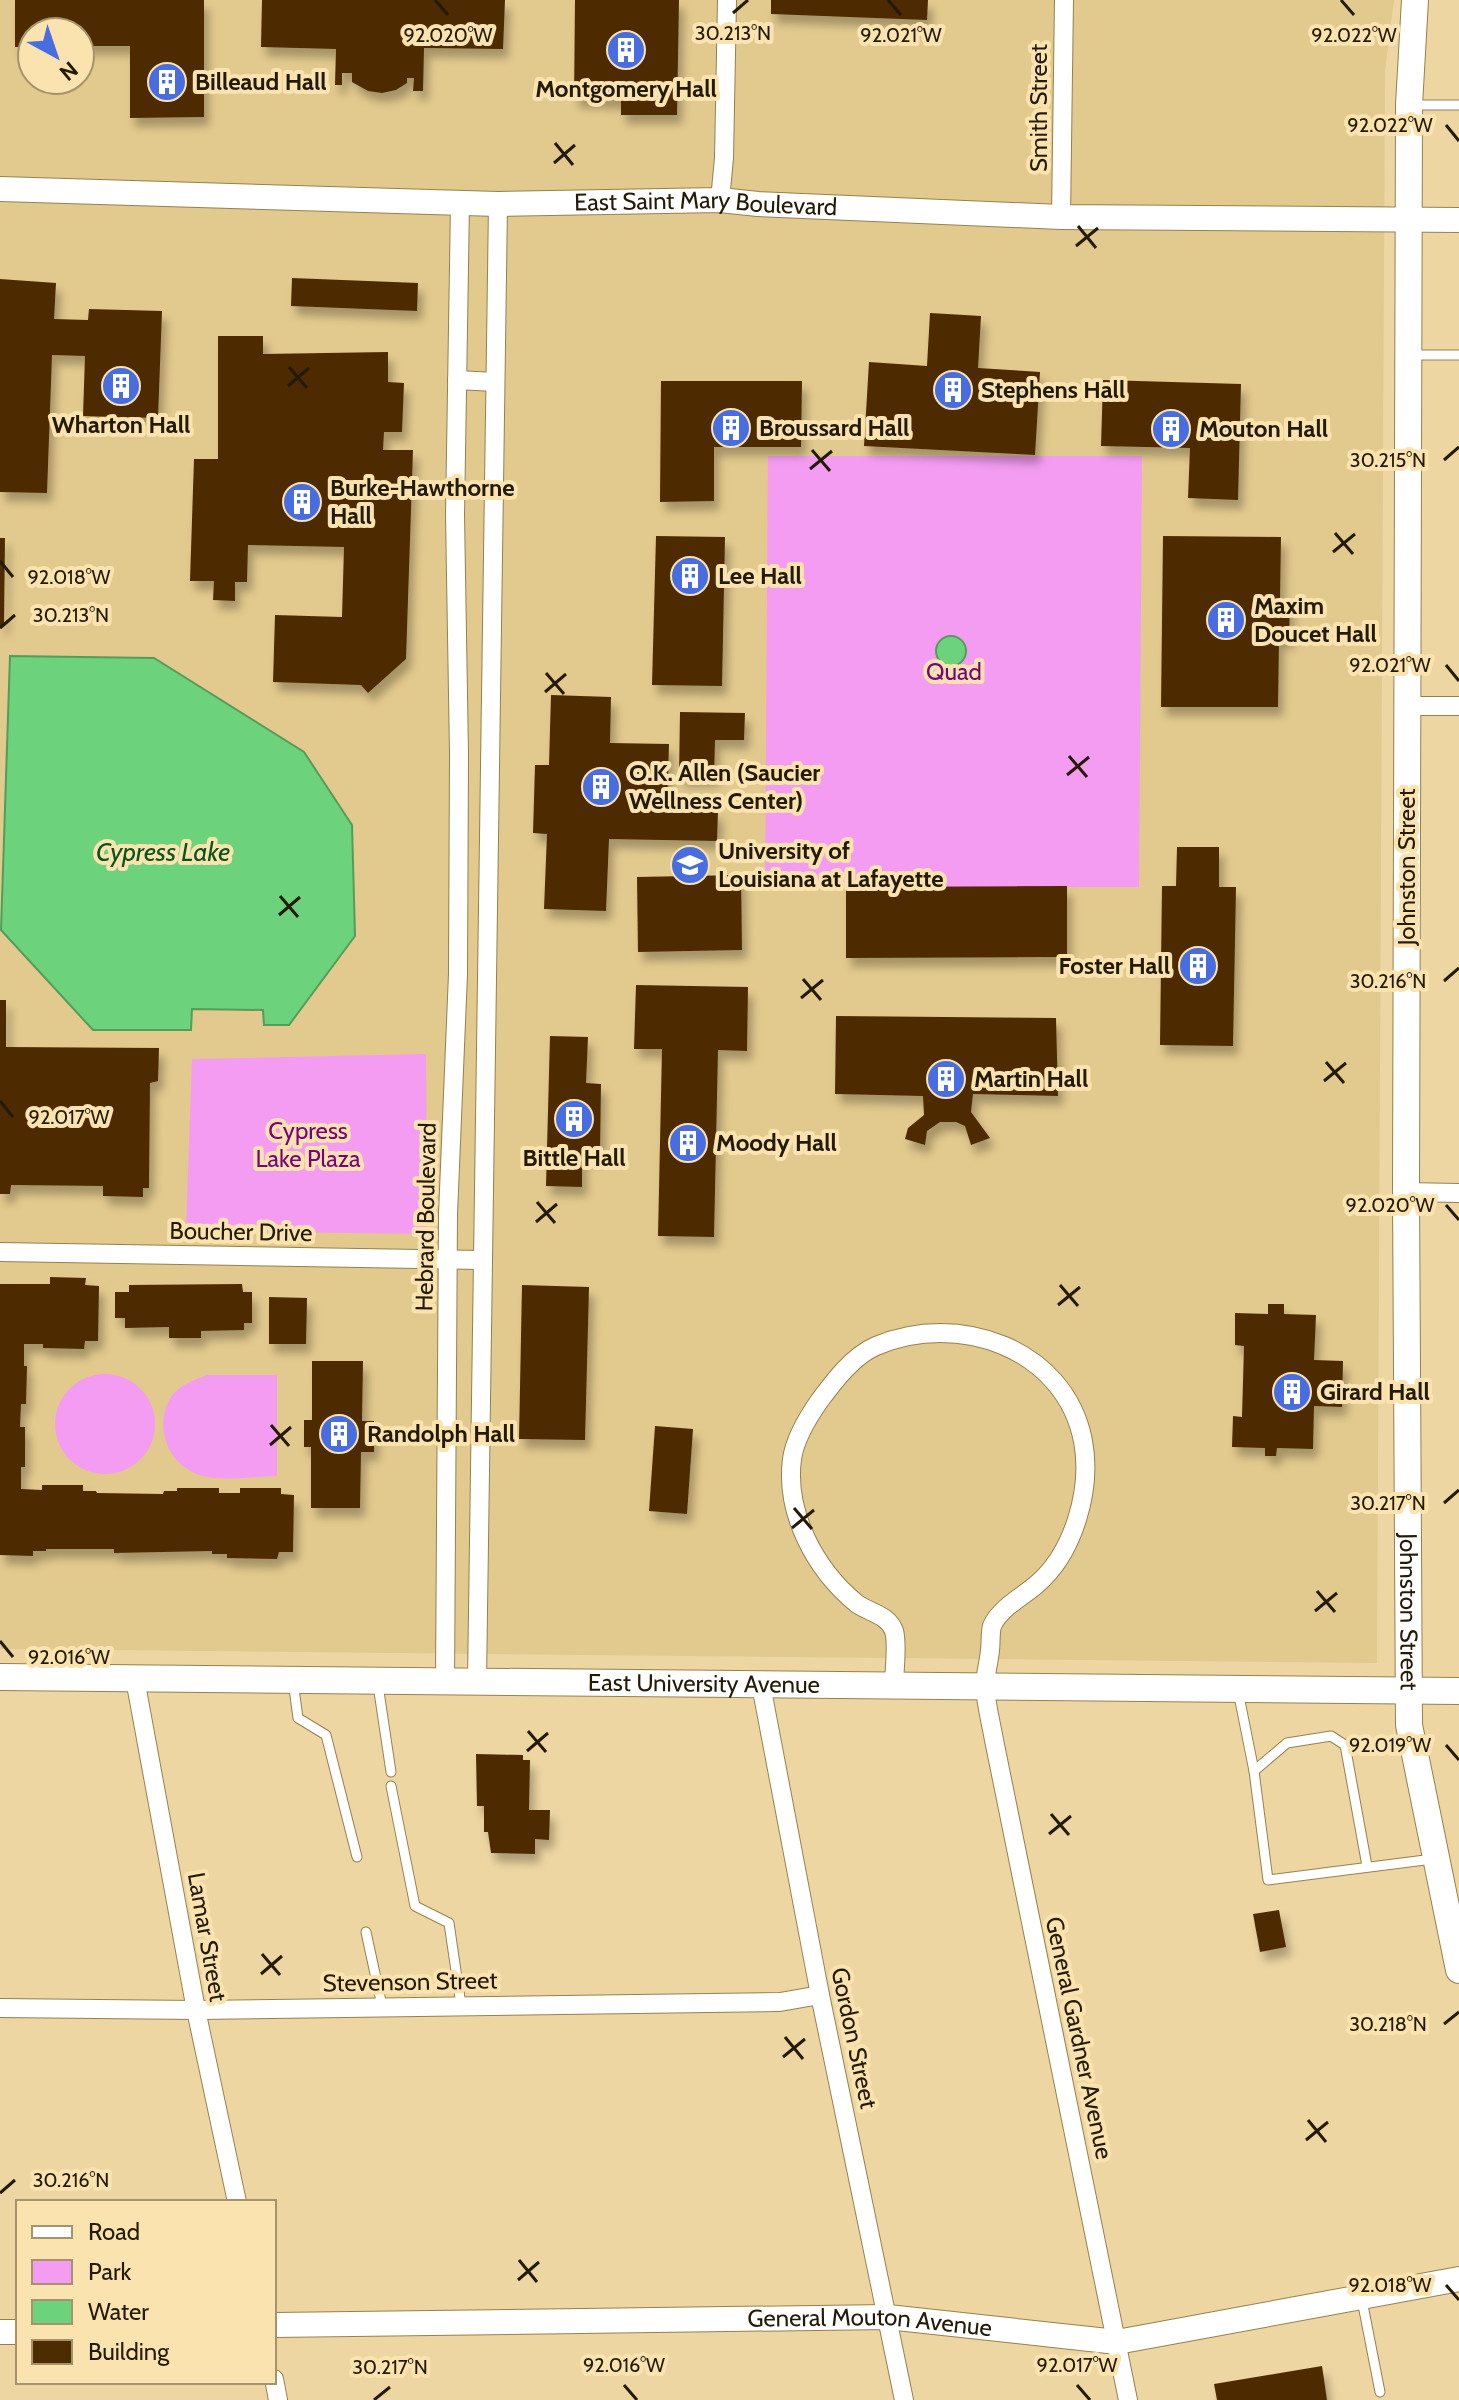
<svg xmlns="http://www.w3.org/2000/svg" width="1459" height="2400" font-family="Cabin,sans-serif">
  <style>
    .built { fill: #e2c98d; fill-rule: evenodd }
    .green { fill: #f39cf2 }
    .water { fill: #6cd37c; stroke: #569c59; stroke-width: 2 }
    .building { fill: #4d2c00; filter: url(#shadow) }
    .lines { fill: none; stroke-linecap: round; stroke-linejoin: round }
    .service-casing { stroke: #96804f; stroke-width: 11 }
    .minor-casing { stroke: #96804f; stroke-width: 20 }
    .tertiary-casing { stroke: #96804f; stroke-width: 26 }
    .secondary-casing { stroke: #96804f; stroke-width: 28 }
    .service { stroke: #fff; stroke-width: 9 }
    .minor { stroke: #fff; stroke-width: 18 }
    .tertiary { stroke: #fff; stroke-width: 24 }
    .secondary { stroke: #fff; stroke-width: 26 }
    .ticks { fill: none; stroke: #231b07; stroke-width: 3 }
    .labels { text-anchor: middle; stroke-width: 8; stroke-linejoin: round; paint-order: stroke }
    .poi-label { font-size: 24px; font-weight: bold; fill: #231b07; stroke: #fae3af; text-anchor: start }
    .street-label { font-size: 24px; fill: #231b07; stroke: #fae3af }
    .park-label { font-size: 24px; fill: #78027b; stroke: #fae3af }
    .water-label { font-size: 26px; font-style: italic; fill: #07551e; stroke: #fae3af }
    .ticks-label { font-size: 20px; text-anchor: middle; fill: #231b07; stroke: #fae3af; stroke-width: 8; stroke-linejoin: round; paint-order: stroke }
  </style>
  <defs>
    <filter id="shadow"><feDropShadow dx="5" dy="9" stdDeviation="4" flood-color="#0004"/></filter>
  </defs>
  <rect width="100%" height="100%" fill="#edd6a2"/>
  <path class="built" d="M 0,0 L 1394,0 L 1385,71 L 1377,1663 L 0,1649 ZM 32,32 L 80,32 L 80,80 L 32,80 Z"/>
  <g class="green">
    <polygon points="768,456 1142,456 1139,887 765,887"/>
    <polygon points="426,1054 427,1234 186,1231 192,1059"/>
    <circle cx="105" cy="1424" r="50"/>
    <path d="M 207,1375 L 277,1375 L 277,1476 C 253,1476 220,1483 197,1474 C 166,1462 154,1425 171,1397 C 179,1385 194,1380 207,1375 Z"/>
  </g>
  <g class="water">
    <circle cx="951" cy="651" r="15"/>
    <polygon points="10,656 154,658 304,752 352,825 355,936 289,1025 264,1025 263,1010 192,1009 191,1030 93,1030 1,930"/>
  </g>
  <g class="building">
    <polygon points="15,0 204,0 204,117 130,118 130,46 80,46 80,32 32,32 32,47 15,47"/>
    <polygon points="262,0 505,0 503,49 424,48 423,91 413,91 414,78 407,78 407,83 396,90 382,93 368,91 352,82 352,73 342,73 342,85 335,85 336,49 261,47"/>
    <polygon points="575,0 679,0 677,115 621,115 621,100 574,99"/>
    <polygon points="771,0 928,0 927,20 771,14"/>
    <polygon points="292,278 418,283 417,311 291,306"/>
    <polygon points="0,279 56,283 54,319 88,320 89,309 162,311 158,418 83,416 85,356 52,355 47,493 0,492"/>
    <polygon points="930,313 981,316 978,368 1040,372 1035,455 864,446 869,362 927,366"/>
    <polygon points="218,336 263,336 263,354 388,352 388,382 404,383 402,432 384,432 383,450 413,450 406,659 368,693 361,685 273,682 275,615 342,617 344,547 248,545 247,582 235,582 235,601 213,600 214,581 190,581 194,459 218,459"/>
    <polygon points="1103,380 1241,384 1238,500 1188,498 1190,448 1101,446"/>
    <polygon points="661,381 802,381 801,447 714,447 714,501 660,502"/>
    <polygon points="656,536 725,537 722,686 652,685"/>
    <polygon points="1163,536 1281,537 1280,599 1290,599 1289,640 1279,640 1278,707 1161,707"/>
    <polygon points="0,538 5,538 4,626 0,626"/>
    <polygon points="551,695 611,697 610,743 669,744 667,809 718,811 717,841 609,839 606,911 544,909 547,834 533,833 535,765 549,765"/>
    <polygon points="680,712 745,713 744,740 715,740 714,778 679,778"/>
    <polygon points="1177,847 1219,847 1219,887 1236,887 1233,1046 1160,1045 1162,886 1176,886"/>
    <polygon points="741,875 742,950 638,952 637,877"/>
    <polygon points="1067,886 1067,957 846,958 846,887"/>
    <polygon points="636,985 748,987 747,1051 718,1050 714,1237 658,1236 662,1049 634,1049"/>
    <polygon points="0,1000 6,1000 6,1047 159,1048 158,1081 150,1083 149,1188 143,1188 143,1197 103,1196 103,1186 11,1185 10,1194 0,1194"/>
    <polygon points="836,1016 1056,1018 1058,1096 973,1094 971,1112 990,1138 971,1145 965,1126 956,1122 940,1122 927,1131 925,1145 905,1139 908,1128 924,1115 923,1096 835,1094"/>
    <polygon points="550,1036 588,1037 586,1083 601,1084 600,1155 582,1155 582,1187 546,1186"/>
    <polygon points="50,1277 86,1278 85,1285 99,1286 98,1341 85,1341 84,1349 43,1348 43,1344 24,1344 24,1366 27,1366 26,1404 21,1404 20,1427 25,1427 25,1467 21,1467 21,1489 42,1490 42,1485 83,1485 83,1491 96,1491 97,1493 163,1494 164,1491 177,1491 177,1488 219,1488 219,1493 240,1493 240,1488 281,1488 281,1494 294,1495 293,1552 279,1552 277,1559 227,1558 227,1554 212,1554 212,1551 114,1553 114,1549 46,1549 46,1551 33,1551 33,1556 0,1555 0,1284 50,1284"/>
    <polygon points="242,1284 243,1292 252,1292 252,1323 244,1323 244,1330 201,1331 201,1338 169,1338 169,1327 125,1328 125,1318 115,1318 115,1292 129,1292 129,1285"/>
    <polygon points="522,1285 589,1287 585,1440 519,1439"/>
    <polygon points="269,1297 307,1298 306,1344 269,1344"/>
    <polygon points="1268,1304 1284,1304 1284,1314 1316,1315 1314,1360 1343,1361 1342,1407 1314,1406 1313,1449 1277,1448 1276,1456 1265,1456 1265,1448 1232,1447 1233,1416 1242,1417 1244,1346 1235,1345 1235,1313 1268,1314"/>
    <polygon points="312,1361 363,1361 362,1421 374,1421 374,1452 361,1452 360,1508 311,1508 311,1447 304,1447 304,1420 312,1420"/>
    <polygon points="655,1426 693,1429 687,1514 649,1511"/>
    <polygon points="476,1754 523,1755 523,1760 530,1760 529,1810 550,1810 549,1840 535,1839 535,1854 491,1853 488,1832 484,1832 484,1806 477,1806"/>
    <polygon points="1279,1910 1286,1947 1260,1952 1253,1914"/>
    <polygon points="1322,2366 1327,2400 1217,2400 1214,2384"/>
  </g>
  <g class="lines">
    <g class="service-casing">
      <g id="service">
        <polyline points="1412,105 1459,105"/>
        <polyline points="1410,355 1459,355"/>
        <polyline points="293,1681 298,1718 326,1735 357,1857"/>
        <polyline points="378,1685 391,1772"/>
        <polyline points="1238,1691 1254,1771 1268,1880 1433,1859"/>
        <polyline points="1254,1771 1287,1743 1331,1736 1345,1745 1367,1866"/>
        <polyline points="391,1786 415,1906 449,1923 461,2005"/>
        <polyline points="366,1932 382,2006"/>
        <polyline points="1362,2300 1380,2392"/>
      </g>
    </g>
    <g class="minor-casing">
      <g id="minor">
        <polyline points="720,200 724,158 727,0"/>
        <polyline points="1061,217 1064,0"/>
        <polyline points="457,380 495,382"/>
        <polyline points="1408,706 1459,706"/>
        <polyline points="1406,1192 1459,1193"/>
        <polyline points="0,1252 481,1260"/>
        <polyline points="135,1679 196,2010 237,2202"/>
        <polyline points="445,1682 448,1214 458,974 459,754 455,515 460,203"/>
        <polyline points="477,1682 498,204"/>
        <polyline points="761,1685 820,1995 904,2400"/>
        <path d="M 894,1685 C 894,1672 898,1643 894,1631 C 888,1614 867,1612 856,1603 C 815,1569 785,1513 792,1459 C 795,1438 808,1417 820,1400 C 835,1380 853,1356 876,1346 C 958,1311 1065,1348 1083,1441 C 1092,1489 1074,1553 1036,1585 C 1022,1597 1000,1608 992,1626 C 990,1633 991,1643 990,1650 C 989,1662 985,1675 985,1687 C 986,1704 991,1723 994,1740 L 1128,2400"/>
        <polyline points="0,2008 196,2010 780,2002 820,1995"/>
        <polyline points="274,2379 278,2400"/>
      </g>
    </g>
    <g class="tertiary-casing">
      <g id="tertiary">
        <path id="s1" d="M 0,189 L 498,204 L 720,200 L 758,204 L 1061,217 L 1459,220"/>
        <path id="s2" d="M 274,2325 L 888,2317 L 1117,2342 L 1459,2279"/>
        <polyline points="0,2332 18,2332"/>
      </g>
    </g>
    <g class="secondary-casing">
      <g id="secondary">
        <path id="s3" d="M 1415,0 L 1409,105 L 1406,1192 L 1409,1725 L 1459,1970"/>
        <path id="s4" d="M 0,1677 L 1459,1691"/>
      </g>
    </g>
    <use href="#service" class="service"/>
    <use href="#minor" class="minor"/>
    <use href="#tertiary" class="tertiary"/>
    <use href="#secondary" class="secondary"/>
  </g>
  <path class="ticks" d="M 435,0 L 448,15M 888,0 L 901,15M 1341,0 L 1354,15M 733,13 L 748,0M 1446,125 L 1459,141M 555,143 L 573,165M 554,163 L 575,145M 1078,226 L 1096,248M 1076,246 L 1098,228M 289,367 L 307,388M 288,386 L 309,368M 812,450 L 830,471M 1444,460 L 1459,447M 810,469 L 832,451M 1335,533 L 1353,554M 1333,552 L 1355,534M 0,561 L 13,577M 0,628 L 15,615M 1446,665 L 1459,681M 546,673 L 564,694M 545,692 L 566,674M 1069,756 L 1087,777M 1067,775 L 1089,757M 280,896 L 298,917M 279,915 L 300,897M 803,979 L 821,1000M 1444,981 L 1459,968M 801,998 L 823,980M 1326,1062 L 1344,1083M 1324,1081 L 1346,1063M 0,1101 L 13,1117M 537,1202 L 555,1223M 1446,1205 L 1459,1220M 536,1222 L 557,1204M 1060,1285 L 1078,1306M 1058,1305 L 1080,1287M 271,1425 L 289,1446M 270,1445 L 291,1427M 1444,1503 L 1459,1490M 794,1508 L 812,1529M 792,1528 L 814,1510M 1317,1591 L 1335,1612M 1315,1611 L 1337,1593M 0,1641 L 13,1657M 528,1731 L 546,1752M 1446,1745 L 1459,1760M 527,1751 L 548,1733M 1051,1814 L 1069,1835M 1049,1834 L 1071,1816M 262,1954 L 280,1975M 261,1974 L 282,1956M 1444,2024 L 1459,2012M 785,2037 L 803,2059M 783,2057 L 805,2039M 1308,2120 L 1326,2142M 1306,2140 L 1328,2122M 0,2193 L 15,2180M 519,2260 L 537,2282M 518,2280 L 539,2262M 1446,2285 L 1459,2300M 624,2385 L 637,2400M 1077,2385 L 1090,2400M 374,2400 L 390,2387"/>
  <defs>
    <g id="building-disc" transform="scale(2)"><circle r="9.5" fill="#486de0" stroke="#fae3af"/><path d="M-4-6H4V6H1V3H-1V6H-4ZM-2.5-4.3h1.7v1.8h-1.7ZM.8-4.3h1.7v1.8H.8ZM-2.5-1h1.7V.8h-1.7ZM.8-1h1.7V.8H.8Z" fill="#fff"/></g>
    <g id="university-disc" transform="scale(2)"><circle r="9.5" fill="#486de0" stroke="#fae3af"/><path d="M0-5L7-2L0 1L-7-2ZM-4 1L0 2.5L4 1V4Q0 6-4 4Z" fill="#fff"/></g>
  </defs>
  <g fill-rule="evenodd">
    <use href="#building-disc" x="626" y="50"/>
    <use href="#building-disc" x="167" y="82"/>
    <use href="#building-disc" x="121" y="386"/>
    <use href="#building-disc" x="953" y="390"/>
    <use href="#building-disc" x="731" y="428"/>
    <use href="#building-disc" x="1171" y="429"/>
    <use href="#building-disc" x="302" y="502"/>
    <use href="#building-disc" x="690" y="576"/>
    <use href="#building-disc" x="1226" y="620"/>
    <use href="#building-disc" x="601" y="787"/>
    <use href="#university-disc" x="690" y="865"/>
    <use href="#building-disc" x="1198" y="966"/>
    <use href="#building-disc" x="946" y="1079"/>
    <use href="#building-disc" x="574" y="1119"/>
    <use href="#building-disc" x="688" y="1143"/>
    <use href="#building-disc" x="1292" y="1392"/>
    <use href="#building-disc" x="339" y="1434"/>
  </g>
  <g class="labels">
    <g class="poi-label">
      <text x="195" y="90">Billeaud Hall</text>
      <text x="626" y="97" text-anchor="middle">Montgomery Hall</text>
      <text x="981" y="398">Stephens Hall</text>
      <text x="121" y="433" text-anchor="middle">Wharton Hall</text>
      <text x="759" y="436">Broussard Hall</text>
      <text x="1199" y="437">Mouton Hall</text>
      <text x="330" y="496">Burke-Hawthorne<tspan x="330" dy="28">Hall</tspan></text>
      <text x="718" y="584">Lee Hall</text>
      <text x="1254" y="614">Maxim<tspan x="1254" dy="28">Doucet Hall</tspan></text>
      <text x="629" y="781">O.K. Allen (Saucier<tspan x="629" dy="28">Wellness Center)</tspan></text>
      <text x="718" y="859">University of<tspan x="718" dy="28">Louisiana at Lafayette</tspan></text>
      <text x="1170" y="974" text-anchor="end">Foster Hall</text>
      <text x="974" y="1087">Martin Hall</text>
      <text x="716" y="1151">Moody Hall</text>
      <text x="574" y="1166" text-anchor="middle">Bittle Hall</text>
      <text x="1320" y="1400">Girard Hall</text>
      <text x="367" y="1442">Randolph Hall</text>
    </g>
    <g class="street-label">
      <text transform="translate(1039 108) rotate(-90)" y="8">Smith Street</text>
      <text dy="8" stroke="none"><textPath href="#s1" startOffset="706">East Saint Mary Boulevard</textPath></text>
      <text transform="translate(1407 867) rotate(-90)" y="8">Johnston Street</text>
      <text transform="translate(426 1217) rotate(-89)" y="8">Hebrard Boulevard</text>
      <text transform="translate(241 1232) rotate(1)" y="8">Boucher Drive</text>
      <text dy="8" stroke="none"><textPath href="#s3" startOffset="1612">Johnston Street</textPath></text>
      <text dy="8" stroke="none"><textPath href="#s4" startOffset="704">East University Avenue</textPath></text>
      <text transform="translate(207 1937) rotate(80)" y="8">Lamar Street</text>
      <text transform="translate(410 1982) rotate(-1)" y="8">Stevenson Street</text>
      <text transform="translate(854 2038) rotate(78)" y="8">Gordon Street</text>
      <text transform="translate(1079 2038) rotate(78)" y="8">General Gardner Avenue</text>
      <text dy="8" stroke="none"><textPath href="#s2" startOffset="596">General Mouton Avenue</textPath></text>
    </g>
    <g class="park-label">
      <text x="954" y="680">Quad</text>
      <text x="308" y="1139">Cypress<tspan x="308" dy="28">Lake Plaza</tspan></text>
    </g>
    <g class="water-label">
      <text x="163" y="861">Cypress Lake</text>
    </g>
  </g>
  <g class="ticks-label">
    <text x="733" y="40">30.213°N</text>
    <text x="1354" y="42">92.022°W</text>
    <text x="448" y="42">92.020°W</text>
    <text x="901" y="42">92.021°W</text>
    <text x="1390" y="132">92.022°W</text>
    <text x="1388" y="467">30.215°N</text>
    <text x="69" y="584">92.018°W</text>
    <text x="71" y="622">30.213°N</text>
    <text x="1390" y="672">92.021°W</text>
    <text x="1388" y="988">30.216°N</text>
    <text x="69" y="1124">92.017°W</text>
    <text x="1390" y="1212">92.020°W</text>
    <text x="1388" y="1510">30.217°N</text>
    <text x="69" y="1664">92.016°W</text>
    <text x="1390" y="1752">92.019°W</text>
    <text x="1388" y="2031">30.218°N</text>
    <text x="71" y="2187">30.216°N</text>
    <text x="1390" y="2292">92.018°W</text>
    <text x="624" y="2372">92.016°W</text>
    <text x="1077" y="2372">92.017°W</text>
    <text x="390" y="2374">30.217°N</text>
  </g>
  <rect x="16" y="2200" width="260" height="184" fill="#fae3af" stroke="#a4936c" stroke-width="2"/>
  <rect x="32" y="2226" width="40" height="12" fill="#ffffff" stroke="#a4936c" stroke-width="2"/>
  <text x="88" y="2240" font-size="24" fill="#231b07">Road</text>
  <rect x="32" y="2260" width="40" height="24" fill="#f39cf2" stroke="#a4936c" stroke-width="2"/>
  <text x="88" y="2280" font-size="24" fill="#231b07">Park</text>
  <rect x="32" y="2300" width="40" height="24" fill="#6cd37c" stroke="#a4936c" stroke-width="2"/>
  <text x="88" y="2320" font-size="24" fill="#231b07">Water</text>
  <rect x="32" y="2340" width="40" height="24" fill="#4d2c00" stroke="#a4936c" stroke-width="2"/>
  <text x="88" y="2360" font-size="24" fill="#231b07">Building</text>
  <g transform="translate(56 56) rotate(140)"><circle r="38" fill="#fae3af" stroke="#a4936c" stroke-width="2"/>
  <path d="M0-6L14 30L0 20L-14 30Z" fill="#486de0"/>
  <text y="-12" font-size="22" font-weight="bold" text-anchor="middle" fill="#231b07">N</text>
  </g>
</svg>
